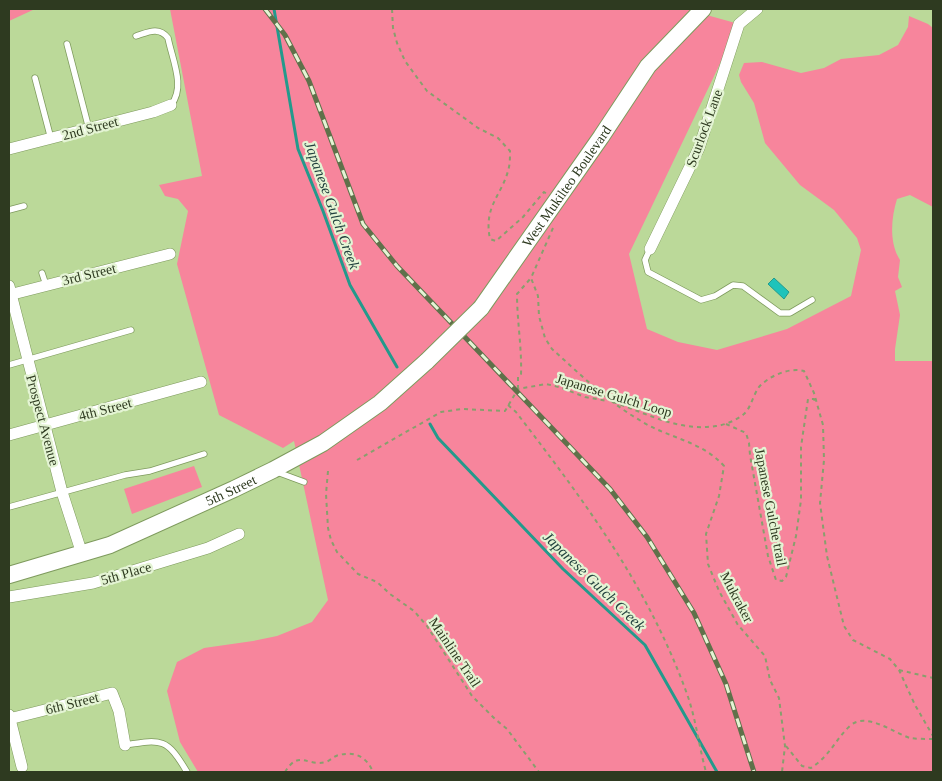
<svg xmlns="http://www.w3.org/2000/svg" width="942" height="781" font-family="Georgia,serif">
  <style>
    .green { fill: #f7859c }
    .water { fill: #1ec3ba; stroke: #239a8c }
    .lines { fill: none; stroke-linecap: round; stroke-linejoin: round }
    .stream { stroke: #239a8c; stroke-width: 3 }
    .service-casing { stroke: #7e9a5d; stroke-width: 7 }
    .minor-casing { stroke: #7e9a5d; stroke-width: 12 }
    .secondary-casing { stroke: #7e9a5d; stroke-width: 18 }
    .path { stroke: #889f6d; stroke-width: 2; stroke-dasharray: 4 4; stroke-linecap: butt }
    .service { stroke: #fff; stroke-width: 5.5 }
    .minor { stroke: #fff; stroke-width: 11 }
    .secondary { stroke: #fff; stroke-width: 16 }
    .rail-casing { stroke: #5f714a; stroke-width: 5 }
    .rail { stroke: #e4f4d4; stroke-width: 3; stroke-dasharray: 9; stroke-linecap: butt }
    .secondary-bridge-casing { stroke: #7e9a5d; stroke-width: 18; stroke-linecap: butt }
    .secondary-bridge { stroke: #fff; stroke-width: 16 }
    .labels { text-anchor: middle; stroke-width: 4.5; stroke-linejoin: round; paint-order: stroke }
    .street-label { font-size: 14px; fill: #2e3a20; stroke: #e4f4d4 }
    .water-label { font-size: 15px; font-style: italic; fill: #22413e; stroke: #e4f4d4 }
  </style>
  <rect width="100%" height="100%" fill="#bbd999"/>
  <g class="green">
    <polygon points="9,9 35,9 9,21"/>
    <path d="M 170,9 L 685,9 L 739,24 L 629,254 L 647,329 L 678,342 L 717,350 L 787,329 L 851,296 L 861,250 L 857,238 L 834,210 L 800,185 L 765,143 L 754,103 L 741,82 L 739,75 L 744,63 L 762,62 L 801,73 L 824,68 L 841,59 L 879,55 L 898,45 L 908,27 L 909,16 L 928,24 L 933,28 L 933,207 L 910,195 L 897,199 C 891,218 889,243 900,260 L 898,277 L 902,287 L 895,291 L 900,315 L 895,349 L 895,361 L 933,361 L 933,772 L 198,772 L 180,742 L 167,691 L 177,662 L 204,648 L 253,641 L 277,636 L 312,622 L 328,600 L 294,441 L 283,448 L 219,415 L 177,264 L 188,211 L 178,199 L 165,196 L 159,185 L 202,176 Z"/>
    <polygon points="194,466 202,487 132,514 124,489"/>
  </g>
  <polygon class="water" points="774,278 789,292 784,299 768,284"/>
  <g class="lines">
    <g class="stream">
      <polyline points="274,9 298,149 323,211 350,285 397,367"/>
      <polyline points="430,424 438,438 563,569 645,645 717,772"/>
    </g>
    <g class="service-casing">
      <g id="service">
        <path d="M 136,36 C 148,32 159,26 168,38 C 172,59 186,87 171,105"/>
        <polyline points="67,44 89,129"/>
        <polyline points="35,78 51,139"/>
        <polyline points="9,210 24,206"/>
        <polyline points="650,249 645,260 648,272 701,300 715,296 733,285 743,286 780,313 790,313 812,300"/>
        <polyline points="42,273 46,285"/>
        <polyline points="9,365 131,330"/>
        <polyline points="277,472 304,482"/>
        <polyline points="9,507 125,475 150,471 204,454"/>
        <path d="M 125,745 C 162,739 167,738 187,772"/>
      </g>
    </g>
    <g class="minor-casing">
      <g id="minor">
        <polyline points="9,149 153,112 171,105"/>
        <polyline points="650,249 699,148 739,24 757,9"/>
        <polyline points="9,286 62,492 82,554"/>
        <polyline points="9,295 170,254"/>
        <polyline points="9,435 201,382"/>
        <polyline points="9,597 93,583 208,548 239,534"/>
        <polyline points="9,715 22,767"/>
        <polyline points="9,719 112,693 119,711 125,745"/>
      </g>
    </g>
    <g class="secondary-casing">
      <g id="secondary">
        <path id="s1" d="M 481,308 L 601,137 L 648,66 L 703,9"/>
        <path id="s2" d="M 9,575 L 110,545 L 234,489 L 273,470 L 323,443 L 380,403 L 427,361"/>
      </g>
    </g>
    <g class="path">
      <path d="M 392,9 L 393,28 L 397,43 L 405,61 L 427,91 L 478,128 L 498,138 L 510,151 C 510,156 510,162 509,167 C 503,195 483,205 490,239 L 496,241 L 523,217 L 544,192 L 547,194"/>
      <path d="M 553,228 L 531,278 L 538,296 L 539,316 L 545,338 L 552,349 C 580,374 608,402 641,421 C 668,438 702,441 724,466 L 719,496 L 706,534 L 708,564 L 719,591 L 738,625 L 765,656 L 770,680 L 779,698 L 785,746 L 782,772"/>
      <path d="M 518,389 L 518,377 L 521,375 C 522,348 517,321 517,294 L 531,278"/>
      <path d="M 613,402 C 646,413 679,432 716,426 C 725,425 737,420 744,414 C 751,408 753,395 759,387 C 769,376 789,367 804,371 L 814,393 L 823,425 L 824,460 L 820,503 L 827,556 L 844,626 L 853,640 L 890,659 L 899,670 L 915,705 L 933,736"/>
      <path d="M 508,405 L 516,412 C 585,502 648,586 687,694 C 696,719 699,747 706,772"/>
      <polyline points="726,424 746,433 749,443 750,455 768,556 776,580 782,581 786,577 796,536 801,500 801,447 808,399 814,399 815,402"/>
      <polyline points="357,460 441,412 462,409 505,411 518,389 546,384 559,387 585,397 608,401"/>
      <polyline points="328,471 326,494 328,528 331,540 337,552 358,574 377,582 390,594 414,611 427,626 472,696 495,719 507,729 539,772"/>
      <polyline points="899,670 933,678"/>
      <path d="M 786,746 L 802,766 L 811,768 C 831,755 836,738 851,725 C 867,712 894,733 910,738 C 917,739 926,739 933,739"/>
      <path d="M 285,772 C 299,749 307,767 326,762 C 331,760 334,756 339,755 C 355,751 367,757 373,772"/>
    </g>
    <use href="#service" class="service"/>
    <use href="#minor" class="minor"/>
    <use href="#secondary" class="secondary"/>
    <g class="rail-casing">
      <polyline id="rail" points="265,9 285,35 309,81 363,224 397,266 610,489 647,537 694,613 726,684 754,772"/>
    </g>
    <use href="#rail" class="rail"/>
    <g class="secondary-bridge-casing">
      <polyline id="secondary-bridge" points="427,361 481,308"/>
    </g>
    <use href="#secondary-bridge" class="secondary-bridge"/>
  </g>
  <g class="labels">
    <g class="street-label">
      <text transform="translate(90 128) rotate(-15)" y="5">2nd Street</text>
      <text transform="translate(704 128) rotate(-70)" y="5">Scurlock Lane</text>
      <text dy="5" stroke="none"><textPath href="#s1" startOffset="149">West Mukilteo Boulevard</textPath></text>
      <text transform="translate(89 274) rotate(-14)" y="5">3rd Street</text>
      <text transform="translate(614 395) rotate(17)" y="5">Japanese Gulch Loop</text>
      <text transform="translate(105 409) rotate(-15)" y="5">4th Street</text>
      <text transform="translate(43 420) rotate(75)" y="5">Prospect Avenue</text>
      <text dy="5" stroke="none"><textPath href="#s2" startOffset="238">5th Street</textPath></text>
      <text transform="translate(771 507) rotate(79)" y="5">Japanese Gulche trail</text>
      <text transform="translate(126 573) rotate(-16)" y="5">5th Place</text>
      <text transform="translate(737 597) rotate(62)" y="5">Mukraker</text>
      <text transform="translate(455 652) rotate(56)" y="5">Mainline Trail</text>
      <text transform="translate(72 703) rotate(-14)" y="5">6th Street</text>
    </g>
    <g class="water-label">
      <text transform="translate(332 205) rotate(70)" y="5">Japanese Gulch Creek</text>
      <text transform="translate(594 581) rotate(44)" y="5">Japanese Gulch Creek</text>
    </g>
  </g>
  <rect width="942" height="781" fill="none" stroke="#2e3a20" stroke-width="20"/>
</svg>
